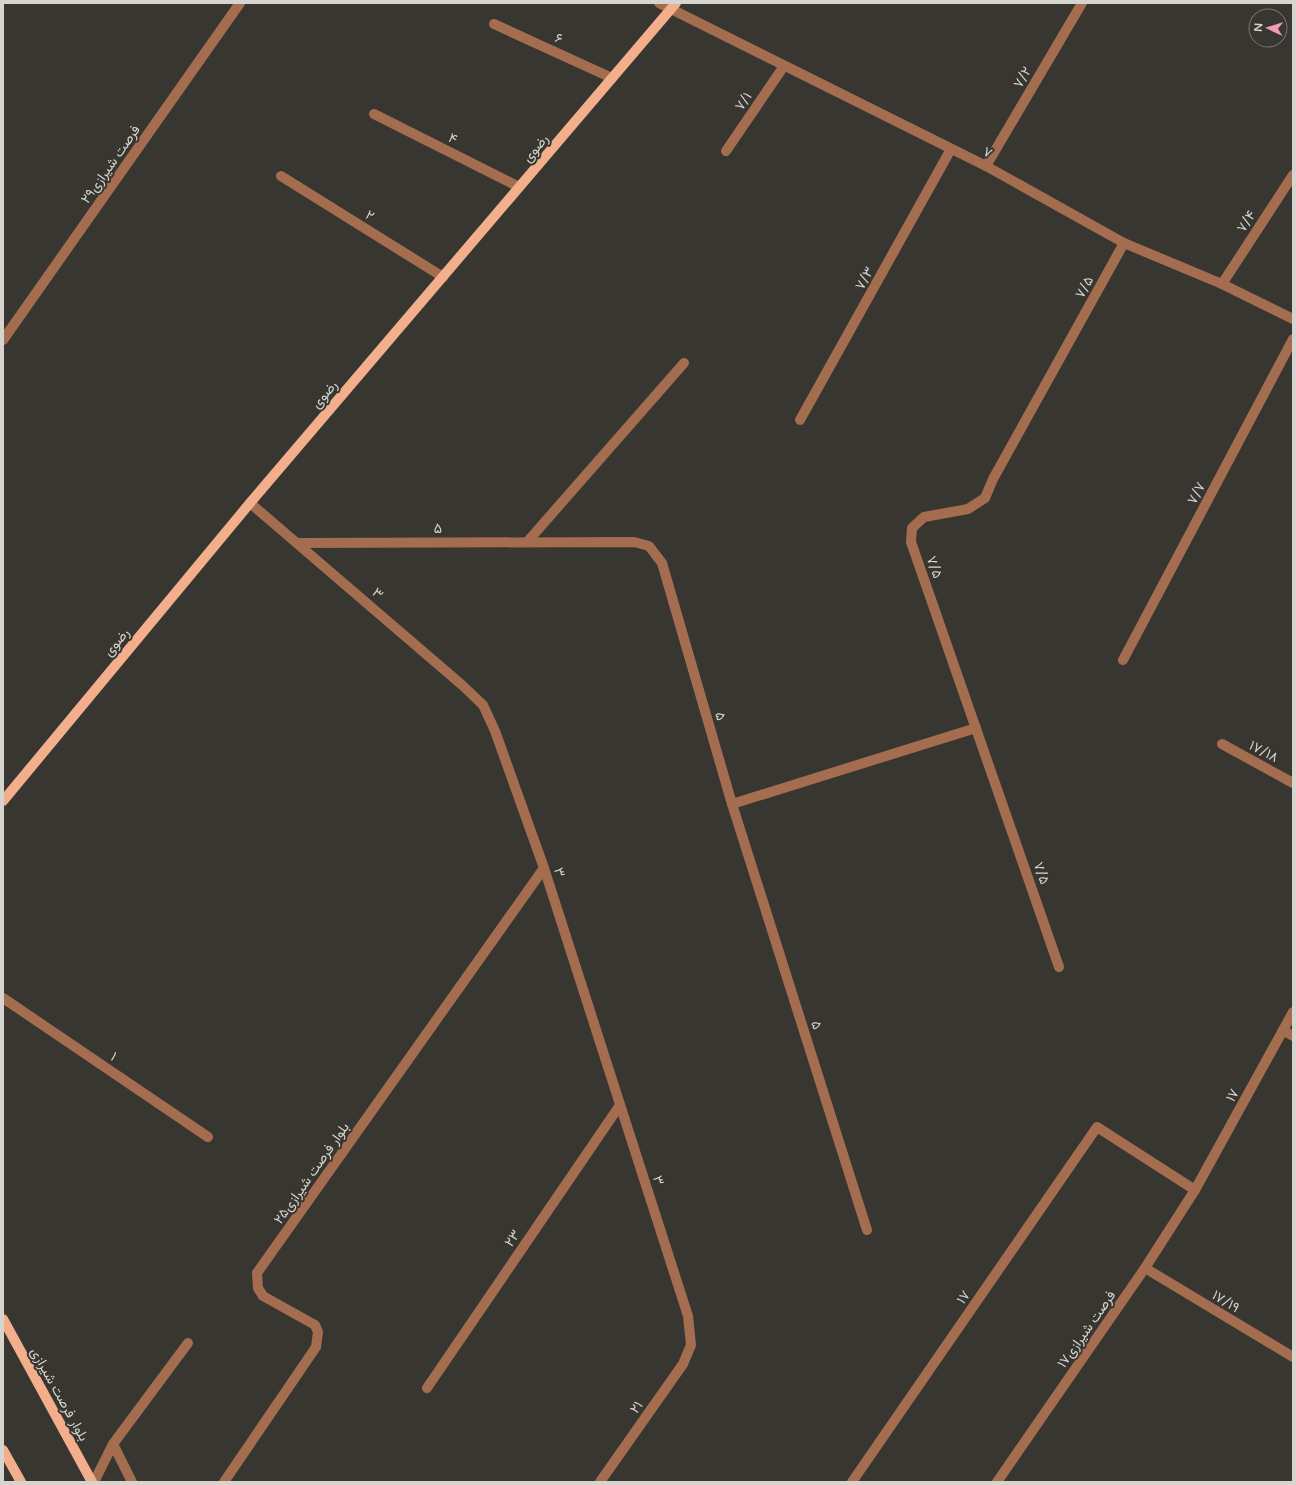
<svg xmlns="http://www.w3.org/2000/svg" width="1296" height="1485" font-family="'Varela Round',Vazirmatn,sans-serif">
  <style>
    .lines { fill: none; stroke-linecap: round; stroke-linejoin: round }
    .minor { stroke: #a46d50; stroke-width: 10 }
    .major { stroke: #f3af8c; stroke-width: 10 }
    .labels { text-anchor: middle; stroke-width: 4; stroke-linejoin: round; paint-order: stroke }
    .street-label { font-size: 14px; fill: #d5d4cf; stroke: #383630 }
  </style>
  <rect width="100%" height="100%" fill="#383630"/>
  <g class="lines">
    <g class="minor">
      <polyline points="659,3 986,166 1124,243 1222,284 1293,319"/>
      <polyline points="494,24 612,78"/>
      <polyline points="374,114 519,187"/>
      <polyline points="726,151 784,66"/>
      <polyline points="986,166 1082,3"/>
      <polyline points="281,176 443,277"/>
      <polyline points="1222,284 1293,175"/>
      <polyline points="3,340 240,3"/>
      <polyline points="800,420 951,149"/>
      <polyline points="250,503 462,685 483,705 495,731 544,868 688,1316 691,1345 683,1364 600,1482"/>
      <polyline points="528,541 684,363"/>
      <polyline points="299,543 634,542 649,546 662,563 732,804 867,1230"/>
      <polyline points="1123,660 1293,339"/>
      <polyline points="1222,744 1293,783"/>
      <polyline points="732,804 976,728"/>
      <polyline points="1059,967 911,542 912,528 924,517 968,509 985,498 993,479 1124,243"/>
      <polyline points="3,998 208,1137"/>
      <polyline points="1283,1030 1293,1036"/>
      <polyline points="1145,1268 1293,1357"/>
      <polyline points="427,1388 620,1105"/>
      <polyline points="94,1482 113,1444"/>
      <polyline points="132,1482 113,1444 188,1343"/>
      <polyline points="224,1482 316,1347 318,1332 315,1325 263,1296 258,1288 257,1273 544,868"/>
      <polyline points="852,1482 1097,1127 1195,1190"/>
      <polyline points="997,1482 1145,1268 1195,1190 1293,1012"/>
    </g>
    <g class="major">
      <polyline points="3,801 250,503 676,3"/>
      <polyline points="3,1319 92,1482"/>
      <polyline points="3,1450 21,1482"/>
    </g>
  </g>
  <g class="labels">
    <g class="street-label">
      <text transform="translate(559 38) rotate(25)" y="5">۶</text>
      <text transform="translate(1022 77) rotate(-59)" y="5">۷/۲</text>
      <text transform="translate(743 101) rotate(-56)" y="5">۷/۱</text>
      <text transform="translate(453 138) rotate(27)" y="5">۴</text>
      <text transform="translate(535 148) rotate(-50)" y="5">رضوی</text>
      <text transform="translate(988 152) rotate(27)" y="5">۷</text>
      <text transform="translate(110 164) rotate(-55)" y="5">فرصت شیرازی۲۹</text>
      <text transform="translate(370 215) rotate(32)" y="5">۲</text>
      <text transform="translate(1246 221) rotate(-57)" y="5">۷/۴</text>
      <text transform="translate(864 278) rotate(-61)" y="5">۷/۳</text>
      <text transform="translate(1084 287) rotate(-61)" y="5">۷/۵</text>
      <text transform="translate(324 394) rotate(-49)" y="5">رضوی</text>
      <text transform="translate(1196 493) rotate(-62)" y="5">۷/۷</text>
      <text x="438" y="533">۵</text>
      <text transform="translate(935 567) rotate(71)" y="5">۷/۵</text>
      <text transform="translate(378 593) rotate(41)" y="5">۳</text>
      <text transform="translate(116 642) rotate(-50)" y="5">رضوی</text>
      <text transform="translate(721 716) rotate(74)" y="5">۵</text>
      <text transform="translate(1264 751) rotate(28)" y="5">۱۷/۱۸</text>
      <text transform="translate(560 872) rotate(72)" y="5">۳</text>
      <text transform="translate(1042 873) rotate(71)" y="5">۷/۵</text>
      <text transform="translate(817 1025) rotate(72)" y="5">۵</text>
      <text transform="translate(114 1056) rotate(34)" y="5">۱</text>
      <text transform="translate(1232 1095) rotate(-61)" y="5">۱۷</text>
      <text transform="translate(311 1173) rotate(-55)" y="5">بلوار فرصت شیرازی۲۵</text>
      <text transform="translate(659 1180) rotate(72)" y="5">۳</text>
      <text transform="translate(512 1238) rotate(-56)" y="5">۲۳</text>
      <text transform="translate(963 1297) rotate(-55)" y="5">۱۷</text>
      <text transform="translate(1226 1301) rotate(31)" y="5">۱۷/۱۹</text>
      <text transform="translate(1086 1329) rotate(-55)" y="5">۱۷فرصت شیرازی</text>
      <text transform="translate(60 1394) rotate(61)" y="5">بلوار فرصت شیرازی</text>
      <text transform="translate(636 1407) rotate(-55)" y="5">۲۱</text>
    </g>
  </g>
  <rect width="1296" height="1485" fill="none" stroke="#d5d4cf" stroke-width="8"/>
  <g transform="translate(1268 28) rotate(274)"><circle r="19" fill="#383630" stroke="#777570"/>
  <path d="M0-3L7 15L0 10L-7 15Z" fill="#ef9ab8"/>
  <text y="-6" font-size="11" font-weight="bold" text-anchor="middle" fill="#d5d4cf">N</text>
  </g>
</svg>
